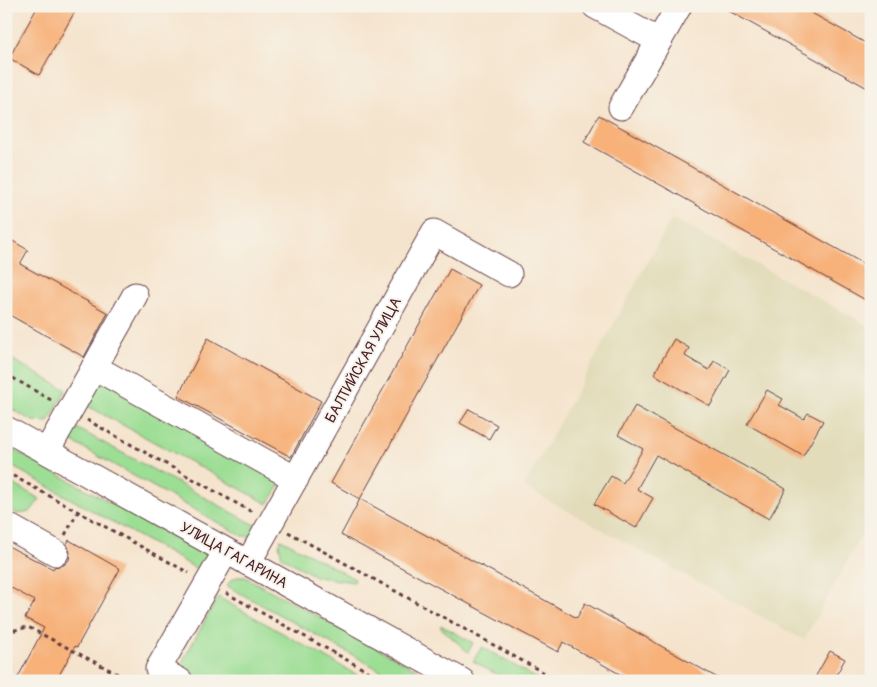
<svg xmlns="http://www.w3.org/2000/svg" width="877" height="687" font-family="Pangolin,sans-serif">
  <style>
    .built { fill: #e2dcba }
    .green { fill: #9dde95; stroke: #747e60 }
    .building { fill: #f7b179 }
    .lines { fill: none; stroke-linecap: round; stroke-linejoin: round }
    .minor-casing { stroke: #643d43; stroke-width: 27 }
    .path { stroke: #643d43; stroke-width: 3; stroke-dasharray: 4 4; stroke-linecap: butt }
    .minor { stroke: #fff; stroke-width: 25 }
    .labels { text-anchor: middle; stroke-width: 4; stroke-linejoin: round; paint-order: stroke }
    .street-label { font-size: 15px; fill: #4a1f2b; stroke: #f7f3e8 }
  </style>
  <rect width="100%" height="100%" fill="#f7f3e8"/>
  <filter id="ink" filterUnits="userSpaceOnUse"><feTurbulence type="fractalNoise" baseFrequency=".02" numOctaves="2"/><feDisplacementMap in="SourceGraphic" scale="10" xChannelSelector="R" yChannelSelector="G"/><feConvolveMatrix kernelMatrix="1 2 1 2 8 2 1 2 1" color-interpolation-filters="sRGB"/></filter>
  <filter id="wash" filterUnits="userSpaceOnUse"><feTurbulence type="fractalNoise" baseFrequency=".0096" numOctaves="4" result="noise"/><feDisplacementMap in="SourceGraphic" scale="20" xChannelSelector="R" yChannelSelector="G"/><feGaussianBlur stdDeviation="1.12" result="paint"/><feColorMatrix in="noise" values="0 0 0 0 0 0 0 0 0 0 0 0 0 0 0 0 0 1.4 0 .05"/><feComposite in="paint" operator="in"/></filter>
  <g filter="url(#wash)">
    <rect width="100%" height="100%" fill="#f5e4cd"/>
    <polygon class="built" points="672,218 871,327 871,518 804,640 524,487"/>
    <g class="green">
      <polygon points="6,356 66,390 48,422 33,421 6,406"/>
      <polygon points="100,376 285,478 268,504 84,404"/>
      <polygon points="69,424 259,527 252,536 242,536 71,441 67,435"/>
      <polygon points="6,446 209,556 201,571 6,463"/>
      <polygon points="6,480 40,499 30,512 18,514 6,508"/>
      <polygon points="281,539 355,579 354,582 317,577 282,557 279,545"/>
      <polygon points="237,577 245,577 438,681 400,681 227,586 231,580"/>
      <polygon points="218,597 368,681 207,681 180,666"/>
      <polygon points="441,625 473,643 468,652 440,627"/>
      <polygon points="482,647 541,681 508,681 473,661"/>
    </g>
    <g id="blocks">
      <g class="building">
        <polygon points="38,6 78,6 39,75 9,58"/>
        <polygon points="720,6 799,6 871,46 871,90"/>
        <polygon points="599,115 871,268 871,303 584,142"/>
        <polygon points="6,237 28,250 20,264 108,313 84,357 6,313"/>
        <polygon points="450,269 479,285 360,499 331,483"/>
        <polygon points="208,338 321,401 291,457 178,396"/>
        <polygon points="674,339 689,348 685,356 709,370 714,361 730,370 710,406 654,374"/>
        <polygon points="767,390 783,399 779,405 804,419 808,413 823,421 803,456 747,424"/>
        <polygon points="635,406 786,489 769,519 656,455 637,489 653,498 636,528 594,504 611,476 623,483 643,449 618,435"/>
        <polygon points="469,409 497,425 489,439 460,423"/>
        <polygon points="360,499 577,618 585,603 723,681 632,681 563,642 558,652 341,535"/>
        <polygon points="69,540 120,569 77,647 75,646 56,681 16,681 44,628 25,618 35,601 6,585 6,545 53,569 54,567 64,565 69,560 70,552 67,544"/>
        <polygon points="830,651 845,659 833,681 813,681"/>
      </g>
    </g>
  </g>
  <g filter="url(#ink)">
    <use href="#blocks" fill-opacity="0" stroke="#643d43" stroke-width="1"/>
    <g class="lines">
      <g class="minor-casing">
        <g id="minor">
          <polyline points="595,6 659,41"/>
          <polyline points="621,107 679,6"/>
          <polyline points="94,367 296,479"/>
          <polyline points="6,429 462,681"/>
          <polyline points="47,451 135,295"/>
          <polyline points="6,525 56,553"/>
          <polyline points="248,563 434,232 509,274"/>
          <polyline points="180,681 158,669 226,551"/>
        </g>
      </g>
      <g class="path">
        <polyline points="6,374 51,400"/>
        <polyline points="87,420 252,512"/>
        <polyline points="6,472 189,573"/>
        <polyline points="288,532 559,681"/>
        <polyline points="65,535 78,512"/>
        <polyline points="226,593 385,681"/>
        <polyline points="6,632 28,627 131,681"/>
      </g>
      <use href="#minor" class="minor"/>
    </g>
  </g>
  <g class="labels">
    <g class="street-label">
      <text transform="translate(363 360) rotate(-61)" y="5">БАЛТИЙСКАЯ УЛИЦА</text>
      <text transform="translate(234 555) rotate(29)" y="5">УЛИЦА ГАГАРИНА</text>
    </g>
  </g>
  <rect width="877" height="687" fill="none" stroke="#f7f3e8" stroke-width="25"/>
</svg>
